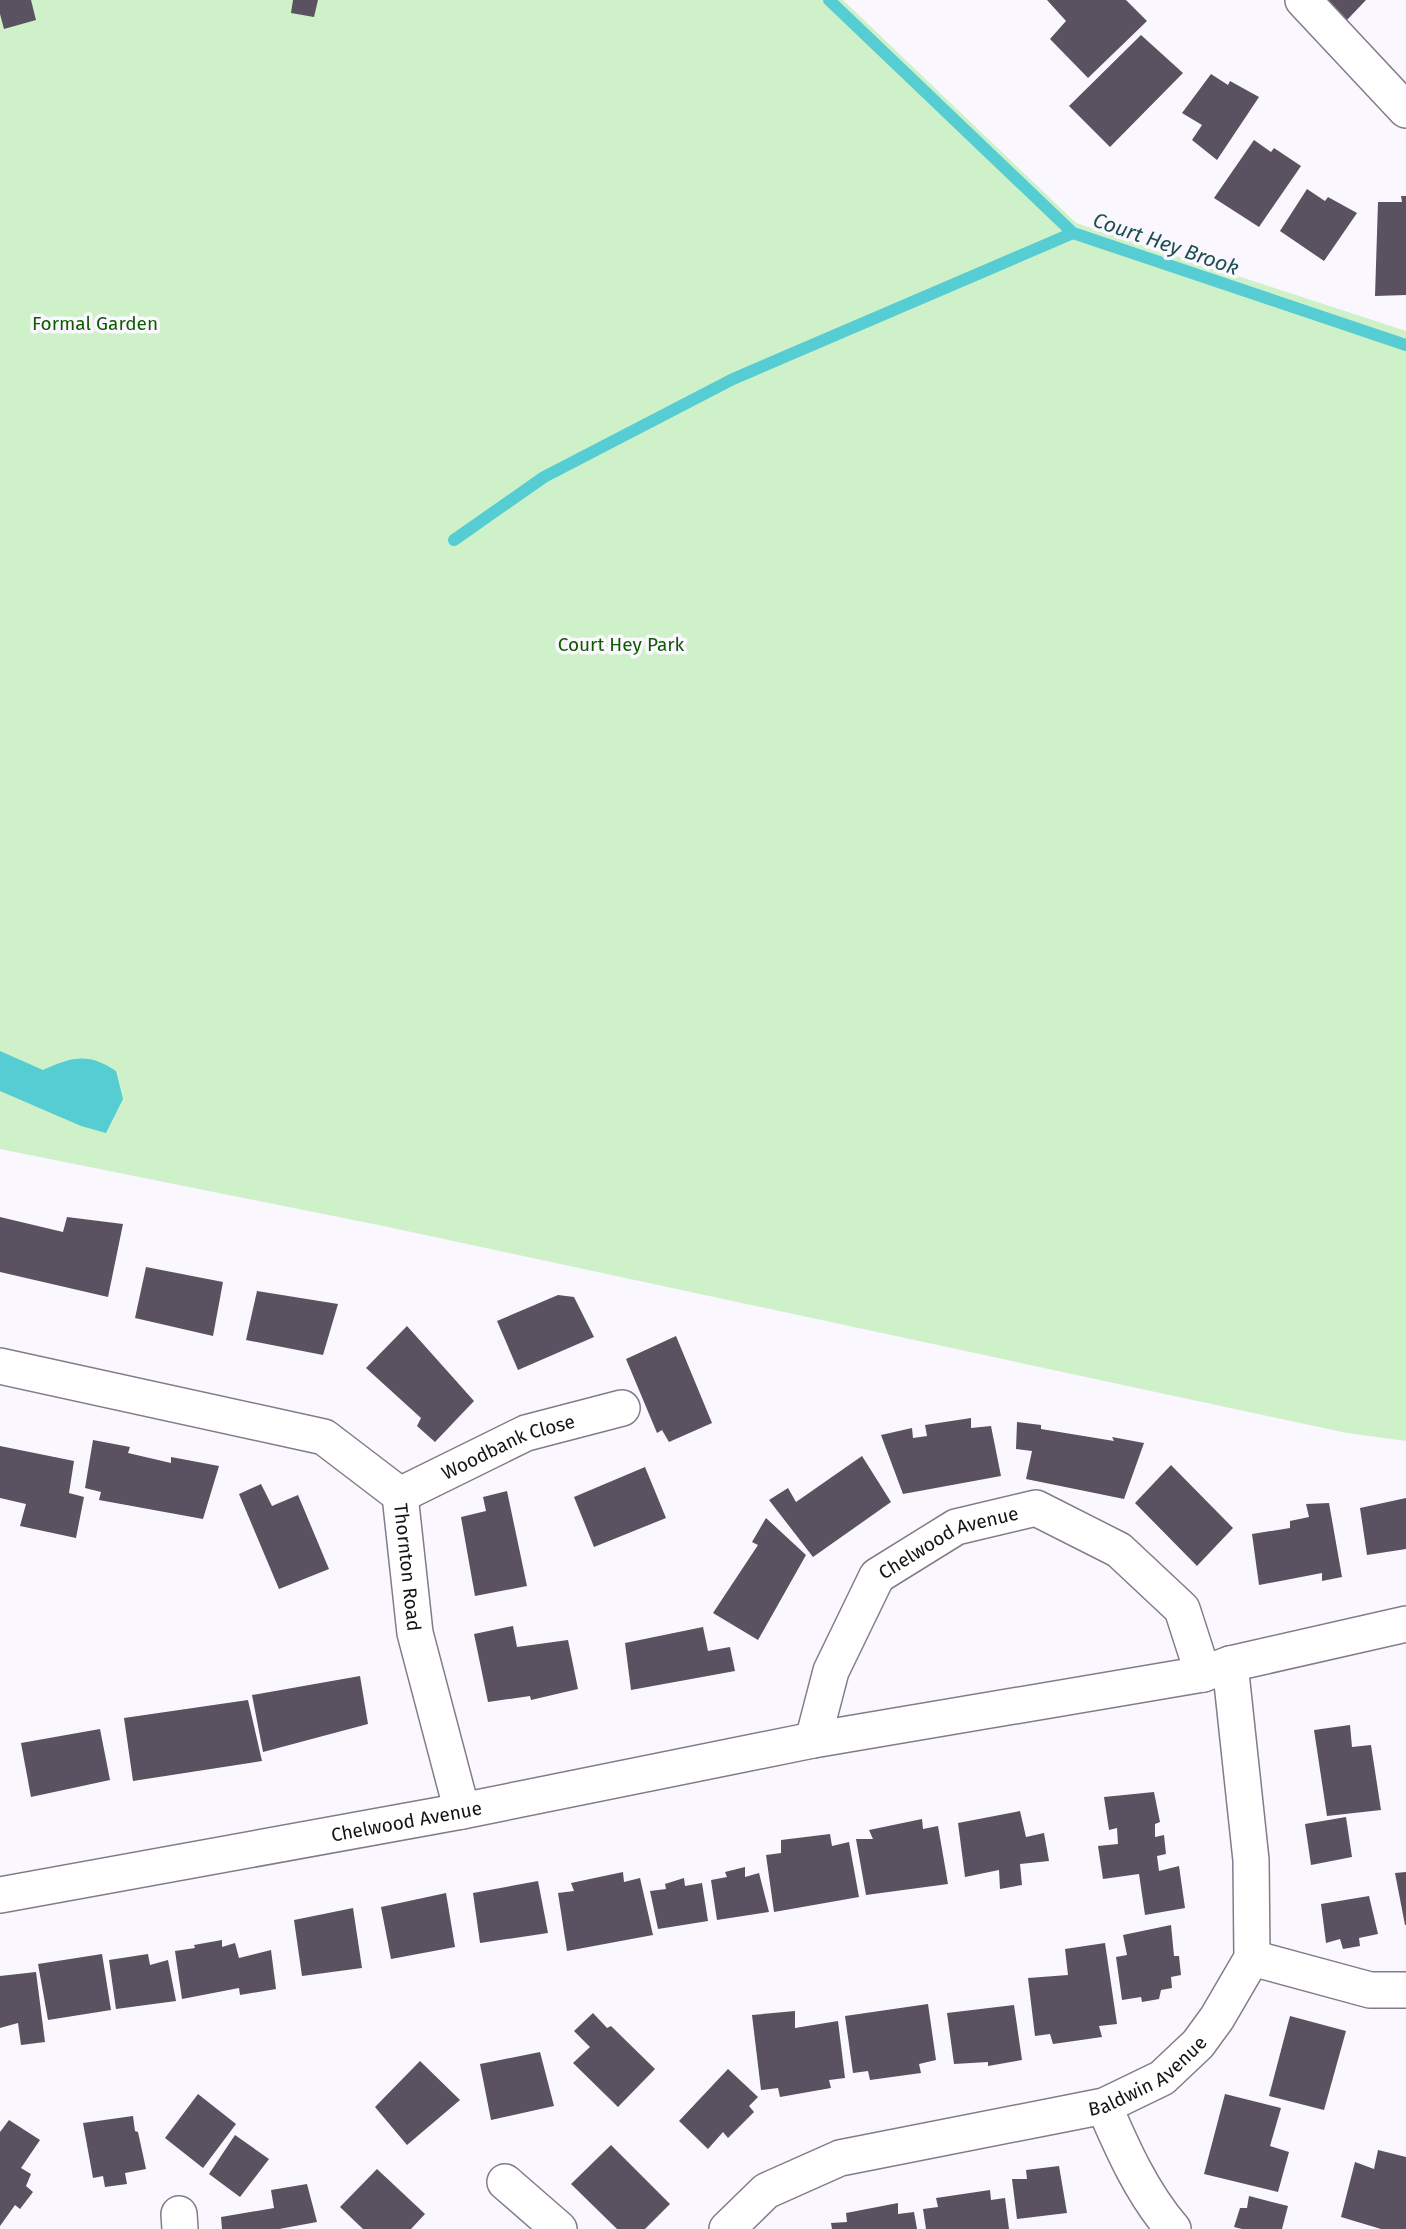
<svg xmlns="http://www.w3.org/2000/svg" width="1406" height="2229" font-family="'Fira Sans',sans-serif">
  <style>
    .green { fill: #cff1c9 }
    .water { fill: #55cdd3 }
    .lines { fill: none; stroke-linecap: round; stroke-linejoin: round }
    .stream { stroke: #55cdd3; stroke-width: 12 }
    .building { fill: #5a5161 }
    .street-casing { stroke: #847a8b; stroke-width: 38 }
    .street { stroke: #fff; stroke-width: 35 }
    .labels { text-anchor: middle; stroke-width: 7; stroke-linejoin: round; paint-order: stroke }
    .park-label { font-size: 19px; fill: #0e5b00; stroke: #fbf7fe }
    .street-label { font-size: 19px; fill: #161218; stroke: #fbf7fe }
    .water-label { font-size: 21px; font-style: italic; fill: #1c5053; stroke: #fbf7fe }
  </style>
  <rect width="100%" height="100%" fill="#fbf7fe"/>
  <polygon class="green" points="0,0 843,0 1076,223 1406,331 1406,1441 1347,1433 388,1227 0,1149"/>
  <path class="water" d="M 0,1051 L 43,1070 C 72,1057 88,1052 116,1071 L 123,1099 L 106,1133 L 81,1126 L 0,1091 Z"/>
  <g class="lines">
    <g class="stream">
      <polyline points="829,0 1073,233 1406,345"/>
      <polyline points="454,540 544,477 733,379 1073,233"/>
    </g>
  </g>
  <g class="building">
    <polygon points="0,0 31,0 36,20 4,29 0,14"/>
    <polygon points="293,0 318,0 314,17 291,13"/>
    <polygon points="1047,0 1126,0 1147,21 1088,78 1050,39 1066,21"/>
    <polygon points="1328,0 1366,0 1347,20"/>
    <polygon points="1141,35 1183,73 1110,147 1069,106"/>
    <polygon points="1211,74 1228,85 1230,81 1259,97 1217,160 1192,140 1202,125 1182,113"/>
    <polygon points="1254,140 1271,152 1274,148 1301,166 1259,227 1214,198"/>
    <polygon points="1307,189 1325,201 1328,197 1357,213 1324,261 1280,231"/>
    <polygon points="1401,196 1406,196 1406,295 1375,296 1378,202 1402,202"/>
    <polygon points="0,1217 63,1232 67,1217 123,1224 108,1297 0,1272"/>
    <polygon points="146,1267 223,1282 213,1336 135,1318"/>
    <polygon points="257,1291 338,1304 323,1355 246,1340"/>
    <polygon points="558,1295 574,1297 594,1337 518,1370 497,1321"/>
    <polygon points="407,1326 474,1401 435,1442 417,1426 421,1418 366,1368"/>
    <polygon points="676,1336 712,1423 669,1442 662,1430 657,1433 626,1359"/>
    <polygon points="971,1418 971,1428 991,1426 1001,1476 903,1494 881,1435 912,1428 913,1438 927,1436 925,1425"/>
    <polygon points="1017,1422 1041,1425 1041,1429 1114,1441 1112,1437 1144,1443 1124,1499 1026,1479 1032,1451 1016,1449"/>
    <polygon points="93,1440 130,1447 128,1453 171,1463 171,1457 219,1466 203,1519 99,1500 101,1492 85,1488"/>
    <polygon points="0,1446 74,1461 69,1493 84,1497 76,1538 20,1526 26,1504 0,1498"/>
    <polygon points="862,1456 891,1502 813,1557 769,1500 788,1488 796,1502"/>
    <polygon points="1171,1465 1233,1528 1197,1566 1135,1503"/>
    <polygon points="645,1467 666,1518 594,1547 574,1497"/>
    <polygon points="261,1484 272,1506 298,1495 329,1569 279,1589 239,1494"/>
    <polygon points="507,1491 527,1586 475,1596 461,1517 486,1511 483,1497"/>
    <polygon points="1406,1498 1406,1549 1367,1555 1360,1508"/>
    <polygon points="1329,1503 1342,1577 1322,1581 1322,1573 1259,1585 1252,1534 1290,1528 1290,1521 1309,1517 1306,1504"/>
    <polygon points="766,1518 806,1555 758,1640 713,1613 758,1545 752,1542"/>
    <polygon points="513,1626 517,1647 568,1640 578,1689 531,1700 530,1696 488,1702 474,1634"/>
    <polygon points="703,1627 708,1651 730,1647 735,1671 631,1690 625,1643"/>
    <polygon points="360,1676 368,1724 263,1752 252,1695"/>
    <polygon points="248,1700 262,1761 133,1781 124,1718"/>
    <polygon points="1350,1725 1352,1747 1371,1745 1381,1810 1327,1816 1314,1730"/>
    <polygon points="100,1729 110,1780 31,1797 21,1743"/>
    <polygon points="1154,1792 1160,1822 1155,1824 1155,1837 1164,1835 1166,1854 1157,1856 1159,1871 1179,1866 1185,1908 1145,1915 1139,1874 1103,1879 1098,1846 1118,1844 1117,1828 1109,1830 1104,1797"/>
    <polygon points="1020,1811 1026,1837 1044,1833 1049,1861 1020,1864 1022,1885 1000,1889 999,1870 965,1877 958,1823"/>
    <polygon points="1346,1817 1352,1857 1311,1865 1305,1824"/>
    <polygon points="922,1819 923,1829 938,1826 948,1884 866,1895 856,1839 873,1839 869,1830"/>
    <polygon points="830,1834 832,1846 849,1842 859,1897 774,1912 766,1855 781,1853 781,1840"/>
    <polygon points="745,1867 745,1877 759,1873 769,1912 717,1920 711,1880 727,1877 725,1872"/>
    <polygon points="623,1872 624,1882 640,1878 653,1935 567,1951 558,1893 574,1891 571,1883"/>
    <polygon points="1406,1872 1406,1925 1405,1925 1395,1873"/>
    <polygon points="684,1878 685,1886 702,1883 708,1921 658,1929 650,1891 666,1889 665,1884"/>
    <polygon points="538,1881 548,1933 480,1943 473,1893"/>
    <polygon points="446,1893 455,1947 391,1959 381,1907"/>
    <polygon points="1369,1896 1378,1934 1359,1938 1360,1946 1343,1949 1340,1939 1326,1943 1321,1904"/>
    <polygon points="353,1908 362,1968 302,1976 294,1920"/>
    <polygon points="1171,1925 1174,1956 1179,1956 1181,1975 1171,1977 1172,1988 1161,1990 1159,1999 1142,2002 1141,1997 1122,2000 1116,1957 1127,1955 1123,1935"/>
    <polygon points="222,1940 222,1947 235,1943 239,1958 271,1950 276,1989 240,1995 239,1988 182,1999 175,1951 195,1948 194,1945"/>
    <polygon points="1105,1943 1117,2024 1099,2026 1102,2037 1053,2044 1050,2034 1035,2036 1028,1978 1068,1975 1065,1949"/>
    <polygon points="102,1954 111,2010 48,2020 38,1964"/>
    <polygon points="148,1954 150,1965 168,1960 176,2001 116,2009 109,1960"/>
    <polygon points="36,1972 45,2042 21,2045 18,2023 0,2028 0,1976"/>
    <polygon points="928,2004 936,2060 919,2064 921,2073 870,2080 868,2071 853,2073 845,2016"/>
    <polygon points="1014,2005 1022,2060 988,2066 988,2062 954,2064 947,2013"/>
    <polygon points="795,2011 795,2028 838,2021 845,2078 829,2080 831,2088 780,2097 778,2088 761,2090 752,2015"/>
    <polygon points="593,2013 607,2028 611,2026 655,2069 618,2107 573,2063 590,2047 574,2031"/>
    <polygon points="1290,2016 1346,2031 1324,2110 1269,2096"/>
    <polygon points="540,2052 554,2106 491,2120 480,2064"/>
    <polygon points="420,2061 460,2100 407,2145 375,2107"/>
    <polygon points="728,2069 758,2097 749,2106 754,2112 728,2138 723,2132 708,2149 679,2121"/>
    <polygon points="198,2094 236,2124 203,2168 165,2138"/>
    <polygon points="1225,2094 1281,2108 1270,2146 1289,2152 1278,2192 1204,2174"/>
    <polygon points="133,2116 135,2131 138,2132 146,2169 125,2173 127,2184 105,2187 103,2176 93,2178 83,2123"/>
    <polygon points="9,2120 40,2140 21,2168 31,2174 26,2186 33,2192 20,2209 15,2205 0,2226 0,2132"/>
    <polygon points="235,2135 269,2159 240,2197 209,2174"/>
    <polygon points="611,2145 670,2204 645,2229 617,2229 571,2184"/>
    <polygon points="1378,2150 1406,2157 1406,2229 1381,2229 1341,2217 1355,2162 1374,2169"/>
    <polygon points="1059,2166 1067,2213 1017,2219 1012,2179 1027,2179 1026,2170"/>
    <polygon points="377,2169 425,2214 411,2229 363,2229 340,2207"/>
    <polygon points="307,2184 317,2222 279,2229 222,2229 221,2217 274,2208 271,2190"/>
    <polygon points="990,2190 991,2200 1005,2198 1009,2229 926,2229 923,2209 938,2207 936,2198"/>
    <polygon points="1249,2196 1288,2206 1282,2229 1242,2229 1234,2227 1240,2208 1247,2208"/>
    <polygon points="898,2203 898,2214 914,2212 917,2229 832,2229 831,2223 847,2222 846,2213"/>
  </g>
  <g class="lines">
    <g class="street-casing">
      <g id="street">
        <polyline points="1303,0 1406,110"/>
        <path id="s1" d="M 0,1366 L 324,1437 L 400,1495 L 415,1633 L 462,1811"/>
        <path id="s2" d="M 400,1495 L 526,1433 L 622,1408"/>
        <path id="s3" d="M 813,1740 L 831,1671 L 877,1576 L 956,1527 L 1036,1508 L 1119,1550 L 1182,1609 L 1203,1674"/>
        <path id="s4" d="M 0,1895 L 462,1811 L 813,1740 L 1203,1674 L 1230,1664 L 1406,1624"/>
        <polyline points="1252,1958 1370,1990 1406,1990"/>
        <path d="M 1104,2106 C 1123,2150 1142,2193 1173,2229"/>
        <polyline points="505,2182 559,2229"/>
        <polyline points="179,2214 180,2229"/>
        <path id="s5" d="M 727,2229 L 766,2191 L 840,2158 L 1104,2106 L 1162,2078 L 1198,2044 L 1217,2018 L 1252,1958 L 1251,1860 L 1230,1664"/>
      </g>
    </g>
    <use href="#street" class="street"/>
  </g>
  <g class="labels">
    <g class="park-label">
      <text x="95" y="330">Formal Garden</text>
      <text x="621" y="651">Court Hey Park</text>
    </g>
    <g class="street-label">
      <text dy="7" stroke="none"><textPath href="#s2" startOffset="119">Woodbank Close</textPath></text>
      <text dy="7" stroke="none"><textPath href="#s3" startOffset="257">Chelwood Avenue</textPath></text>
      <text dy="7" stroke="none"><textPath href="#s1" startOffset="500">Thornton Road</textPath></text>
      <text dy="7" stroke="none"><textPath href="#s4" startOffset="413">Chelwood Avenue</textPath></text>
      <text dy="7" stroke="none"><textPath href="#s5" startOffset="457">Baldwin Avenue</textPath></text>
    </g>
    <g class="water-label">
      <text transform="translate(1166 244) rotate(19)" y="7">Court Hey Brook</text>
    </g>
  </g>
</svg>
